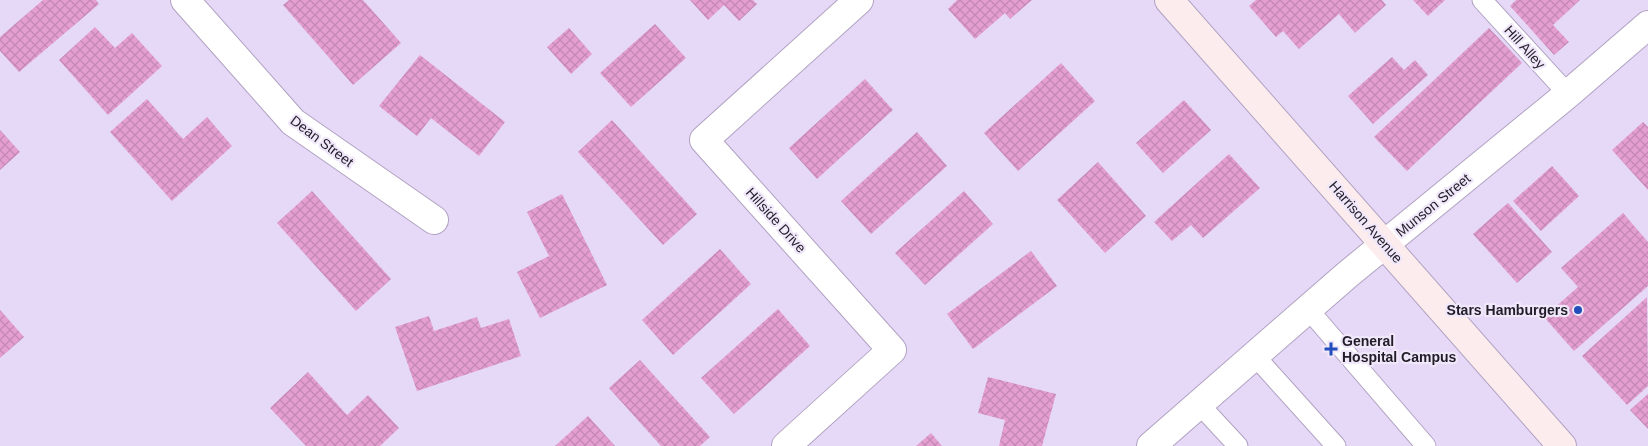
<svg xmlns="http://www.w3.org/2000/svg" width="1648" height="446" font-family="Helvetica,sans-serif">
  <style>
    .building { fill: url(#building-cross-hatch) }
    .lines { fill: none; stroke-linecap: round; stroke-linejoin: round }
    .lane-casing { stroke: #b0a2c0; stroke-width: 21 }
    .street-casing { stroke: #b0a2c0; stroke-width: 30 }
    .secondary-casing { stroke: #b0a2c0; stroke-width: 30 }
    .lane { stroke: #fff; stroke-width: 19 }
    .street { stroke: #fff; stroke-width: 28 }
    .secondary { stroke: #fcecee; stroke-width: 28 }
    .poi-dot { fill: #224ebc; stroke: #f0e8fa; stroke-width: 2 }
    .labels { text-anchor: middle; stroke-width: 4.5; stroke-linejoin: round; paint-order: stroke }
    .street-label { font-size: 14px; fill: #211c27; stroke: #f0e8fa }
    .poi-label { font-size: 14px; font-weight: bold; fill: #211c27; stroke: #f0e8fa; text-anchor: end }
  </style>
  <defs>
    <pattern id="building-cross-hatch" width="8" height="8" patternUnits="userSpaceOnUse" patternTransform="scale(1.25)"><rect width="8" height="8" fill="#e49fd0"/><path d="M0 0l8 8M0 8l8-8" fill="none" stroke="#c388b3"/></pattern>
  </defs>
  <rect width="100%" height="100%" fill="#e6d8f7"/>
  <g class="building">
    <polygon points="43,0 96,0 99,4 19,72 0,51 0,37"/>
    <polygon points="289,0 363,0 401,43 353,85 283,5"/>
    <polygon points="690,0 753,0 757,4 739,21 724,5 708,20"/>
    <polygon points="957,0 1032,0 1010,19 1005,13 975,39 948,9"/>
    <polygon points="1256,0 1382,0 1386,5 1355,33 1339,14 1299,49 1283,31 1276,37 1249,6"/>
    <polygon points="1413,0 1445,0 1428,16"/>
    <polygon points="1516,0 1580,0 1553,25 1569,42 1554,55 1510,6"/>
    <polygon points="655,24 686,58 631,107 600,73"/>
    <polygon points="95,27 115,48 132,33 162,66 108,115 59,60"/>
    <polygon points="569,28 592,54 571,74 547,47"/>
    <polygon points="1489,28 1522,63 1407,171 1374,137"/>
    <polygon points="420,55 505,122 479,156 431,118 417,136 379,106"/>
    <polygon points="1392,57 1404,70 1415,60 1428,75 1373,124 1348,96"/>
    <polygon points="1061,63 1095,101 1018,171 984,133"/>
    <polygon points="865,79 893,110 817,179 789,148"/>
    <polygon points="147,99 183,139 207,117 232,146 172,201 110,132"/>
    <polygon points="1184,100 1211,130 1163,173 1136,143"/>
    <polygon points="612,120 697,214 663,245 578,152"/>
    <polygon points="1643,122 1648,127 1648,190 1612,150"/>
    <polygon points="0,130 20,152 0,170"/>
    <polygon points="917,132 947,166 871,234 841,201"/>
    <polygon points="1229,154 1260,188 1203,238 1191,225 1172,241 1154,222"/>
    <polygon points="1098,162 1146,216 1105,253 1057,200"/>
    <polygon points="1552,166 1579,196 1541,231 1513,201"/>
    <polygon points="312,191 391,279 356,311 277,223"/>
    <polygon points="964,191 993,224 925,285 895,253"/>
    <polygon points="562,194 607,285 540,318 517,272 549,256 527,212"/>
    <polygon points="1508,203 1552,252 1517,283 1473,234"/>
    <polygon points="1623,213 1648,242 1648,286 1574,351 1544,317 1578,287 1561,268"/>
    <polygon points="720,249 751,284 673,355 642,320"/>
    <polygon points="1031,251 1057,286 973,349 947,314"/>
    <polygon points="1647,297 1648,386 1627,405 1582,356"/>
    <polygon points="778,309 810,346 734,414 701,378"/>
    <polygon points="0,310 24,337 0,358"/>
    <polygon points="429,316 434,331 477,317 481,328 509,319 521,356 417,391 395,327"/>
    <polygon points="640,360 710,437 700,446 661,446 609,388"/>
    <polygon points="308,372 347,415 368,395 399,428 380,446 306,446 270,408"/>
    <polygon points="988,377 1056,394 1042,446 999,446 1005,420 978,413"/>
    <polygon points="1648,394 1648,429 1630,410"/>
    <polygon points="588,416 615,446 555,446"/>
    <polygon points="931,433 942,446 916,446"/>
  </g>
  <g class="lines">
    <g class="lane-casing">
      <g id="lane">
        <polyline points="1482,0 1568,94"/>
        <polyline points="1308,309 1426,446"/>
        <polyline points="1254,355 1336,446"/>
        <polyline points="1199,404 1238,446"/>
      </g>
    </g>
    <g class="street-casing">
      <g id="street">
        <polyline points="185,0 293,122 434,220"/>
        <polyline points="786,446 892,350 704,140 859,0"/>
        <polyline points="1151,446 1347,275 1568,94 1648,25"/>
      </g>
    </g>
    <g class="secondary-casing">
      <polyline id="secondary" points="1169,0 1562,446"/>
    </g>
    <use href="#lane" class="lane"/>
    <use href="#street" class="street"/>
    <use href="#secondary" class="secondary"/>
  </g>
  <g class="poi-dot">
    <circle cx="1578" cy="310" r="5"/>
    <path d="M1328.5 341.5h5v5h5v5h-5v5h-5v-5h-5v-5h5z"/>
  </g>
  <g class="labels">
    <g class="street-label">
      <text transform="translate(1525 47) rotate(48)" y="5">Hill Alley</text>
      <text transform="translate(322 141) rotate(37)" y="5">Dean Street</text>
      <text transform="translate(1433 205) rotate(-39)" y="5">Munson Street</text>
      <text transform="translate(776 220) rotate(48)" y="5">Hillside Drive</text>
      <text transform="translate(1366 222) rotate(49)" y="5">Harrison Avenue</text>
    </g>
    <g class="poi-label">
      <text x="1568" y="315">Stars Hamburgers</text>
      <text x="1342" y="346" text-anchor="start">General<tspan x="1342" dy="16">Hospital Campus</tspan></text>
    </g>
  </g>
</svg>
